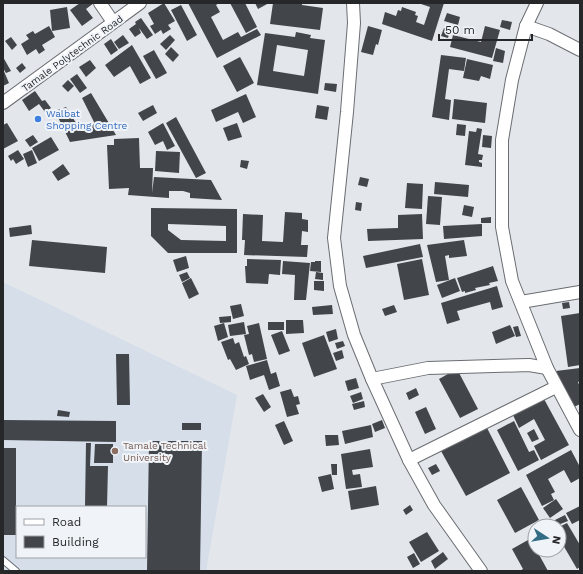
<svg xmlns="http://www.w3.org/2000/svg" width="583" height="574" font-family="'Work Sans',sans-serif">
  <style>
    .built { fill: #d5dee9; fill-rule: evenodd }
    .building { fill: #424549; fill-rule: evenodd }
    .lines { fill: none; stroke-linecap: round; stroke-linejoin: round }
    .service-casing { stroke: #6a6d72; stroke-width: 8 }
    .minor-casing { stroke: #6a6d72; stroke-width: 14 }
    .service { stroke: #fff; stroke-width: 6 }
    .minor { stroke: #fff; stroke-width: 12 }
    .shop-dot { fill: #3f7fe0; stroke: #f0f4f9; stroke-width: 1.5 }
    .education-dot { fill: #8d6e63; stroke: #f0f4f9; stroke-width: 1.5 }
    .labels { text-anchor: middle; stroke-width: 4; stroke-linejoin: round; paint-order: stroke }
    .street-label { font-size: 10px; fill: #252728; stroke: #f0f4f9 }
    .shop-label { font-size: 10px; fill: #366cbe; stroke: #f0f4f9; text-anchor: start }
    .education-label { font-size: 10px; fill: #785e54; stroke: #f0f4f9; text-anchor: start }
  </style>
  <rect width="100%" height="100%" fill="#e3e7eb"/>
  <path class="built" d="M 3,282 L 237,395 L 206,571 L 3,571 ZM 17,507 L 145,507 L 145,557 L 17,557 Z"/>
  <g class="building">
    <polygon points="80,3 94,3 86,9 93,18 82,26 70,10"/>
    <polygon points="164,3 175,21 168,25 171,29 163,34 161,30 155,34 150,26 154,24 148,13"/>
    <polygon points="188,3 219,3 216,5 220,12 211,17 223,40 238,32 241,37 257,29 261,35 217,58"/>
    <polygon points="230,3 245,3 257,27 246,33"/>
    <polygon points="255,3 269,3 258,9"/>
    <polygon points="273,3 302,3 302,5 323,8 320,30 270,24"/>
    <polygon points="418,3 444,3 432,41 382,24 385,12 396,16 398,10 401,11 402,7 416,12 415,15 418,16 416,22 424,25 430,7"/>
    <polygon points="181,5 197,35 187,41 171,10"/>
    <polygon points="67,7 70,28 52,31 50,10"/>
    <polygon points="447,13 460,17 458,25 444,21"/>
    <polygon points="141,18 153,35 147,39 139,28 141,33 135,37 129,29 136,24 135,22"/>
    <polygon points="502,20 512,22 510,30 500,27"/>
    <polygon points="49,26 55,37 42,45 45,50 39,54 36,49 27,55 21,44 29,39 26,35 33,31 35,34"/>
    <polygon points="368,26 382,30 378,45 376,44 373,55 361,52"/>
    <polygon points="485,26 500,30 492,58 450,47 453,35 481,42"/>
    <polygon points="444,28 450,30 448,38 441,36"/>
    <path d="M 296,32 L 311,35 L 310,38 L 325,40 L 318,94 L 257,85 L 265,33 L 295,37 ZM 277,45 L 308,50 L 304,76 L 273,71 Z"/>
    <polygon points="123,35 129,43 119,49 114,42"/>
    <polygon points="170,35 175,40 166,50 160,44"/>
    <polygon points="11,37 17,45 12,50 5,41"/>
    <polygon points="111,39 118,50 111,55 104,44"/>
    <polygon points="132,45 151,78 140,84 130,66 114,77 105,65"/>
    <polygon points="171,47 179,55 173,62 165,54"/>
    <polygon points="496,48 505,51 503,63 493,61"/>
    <polygon points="154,50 167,73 156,79 143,56"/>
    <polygon points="441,55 466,58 464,71 449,69 445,99 451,100 449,120 432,117"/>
    <polygon points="3,57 11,71 6,73 3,68"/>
    <polygon points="240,57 254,83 237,92 223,66"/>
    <polygon points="467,59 493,65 490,79 481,76 479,81 463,78"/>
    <polygon points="90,60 96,68 86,77 79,67"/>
    <polygon points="22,63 26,68 20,73 16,68"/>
    <polygon points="3,69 9,83 3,86"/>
    <polygon points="77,74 87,88 80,93 70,79"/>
    <polygon points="68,80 74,86 68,92 62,86"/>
    <polygon points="325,83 337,84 336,92 324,90"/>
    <polygon points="35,91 42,101 45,100 51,108 45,112 39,104 29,111 22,100"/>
    <polygon points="91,93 116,135 70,142 55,111 66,107 78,126 95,124 82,98"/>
    <polygon points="246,94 256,117 243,123 238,112 216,122 211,110"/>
    <polygon points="454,99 487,103 485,123 452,119"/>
    <polygon points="153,105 157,113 143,121 138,113"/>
    <polygon points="317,105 329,107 327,120 315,118"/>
    <polygon points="176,117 206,173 196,178 166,123"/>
    <polygon points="7,123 18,141 3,149 3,125"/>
    <polygon points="163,123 175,146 167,150 163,141 155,145 148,132"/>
    <polygon points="237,123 242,137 228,141 223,128"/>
    <polygon points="457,124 466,125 465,136 456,135"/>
    <polygon points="477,128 482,129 478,154 483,155 482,160 479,160 479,162 482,163 482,167 465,165 469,131 476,132"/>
    <polygon points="33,135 38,142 30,147 25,140"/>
    <polygon points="483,135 492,136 491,148 482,147"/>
    <polygon points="51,137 59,150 39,161 32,148"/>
    <polygon points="139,138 140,168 153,168 152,193 154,177 211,180 222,200 190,198 190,193 183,191 169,191 169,198 128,195 129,188 109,189 107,145 114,145 114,139"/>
    <polygon points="18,150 24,159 16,164 13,159 11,161 8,156"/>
    <polygon points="32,150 37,163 28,167 23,154"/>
    <polygon points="156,151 180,152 179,173 155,171"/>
    <polygon points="241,160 249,161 247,169 240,167"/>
    <polygon points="63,164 70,174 58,181 52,172"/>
    <polygon points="360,177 369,179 367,187 358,185"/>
    <polygon points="435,182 469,185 468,197 434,194"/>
    <polygon points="407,183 423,184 422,209 405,208"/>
    <polygon points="428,196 442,197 440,225 426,224"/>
    <polygon points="356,202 362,203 361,211 355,210"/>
    <polygon points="464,205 474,207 472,217 462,215"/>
    <path d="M 151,208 L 237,209 L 237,253 L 168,253 L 151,236 ZM 168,224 L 226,226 L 226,241 L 181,240 L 168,230 Z"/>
    <polygon points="285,212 302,213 302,219 308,220 308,232 302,231 301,245 308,245 307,257 244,255 245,240 242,240 243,214 263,215 262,241 283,242"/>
    <polygon points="422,214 423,239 368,241 367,229 398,228 398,215"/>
    <polygon points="491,217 491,223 481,223 481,218"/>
    <polygon points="482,224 482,236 444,239 443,226"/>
    <polygon points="31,225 32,234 10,237 9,228"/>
    <polygon points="32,240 107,247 105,273 29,266"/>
    <polygon points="464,240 467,256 449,258 449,255 445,256 449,280 436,282 427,245"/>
    <polygon points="420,244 423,257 366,268 363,256"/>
    <polygon points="186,256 189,268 177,272 173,260"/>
    <polygon points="247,259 281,260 280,275 269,274 268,284 246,283 245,266 247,266"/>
    <polygon points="422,259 429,295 404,300 397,264"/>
    <polygon points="283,261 310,263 306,300 294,300 295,275 282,274"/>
    <polygon points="315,261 321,261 321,272 310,271 311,262 315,262"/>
    <polygon points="493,266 498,281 489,283 490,285 475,288 476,290 465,293 465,291 462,292 457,278"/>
    <polygon points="187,272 190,278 182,282 179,275"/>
    <polygon points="316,272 323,273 323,280 315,279"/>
    <polygon points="191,278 199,294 189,299 182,283"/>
    <polygon points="455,278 460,291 442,298 437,285"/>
    <polygon points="314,281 324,281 324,291 314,290"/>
    <polygon points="497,286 503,307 492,310 490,302 457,311 460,320 447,324 441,303"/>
    <polygon points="569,302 570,308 563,309 562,303"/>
    <polygon points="241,304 244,316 233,319 230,306"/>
    <polygon points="332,305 333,314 313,315 312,307"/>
    <polygon points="394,305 397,312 385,316 382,309"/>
    <polygon points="580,313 580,365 568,367 561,316"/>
    <polygon points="231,316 231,322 220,323 219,317"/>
    <polygon points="286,320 303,320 304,333 286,334"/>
    <polygon points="244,322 246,334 230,336 228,325"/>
    <rect x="268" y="322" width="16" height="8"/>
    <polygon points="224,323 228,337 218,341 214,326"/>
    <polygon points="259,323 267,359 254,362 252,354 249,355 244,335 249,334 247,326"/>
    <polygon points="510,325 515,336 496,344 492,332"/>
    <polygon points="518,326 521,336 516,337 513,327"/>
    <polygon points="336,329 338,339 329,342 326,332"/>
    <polygon points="282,331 290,351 279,355 271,335"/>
    <polygon points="324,335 337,369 314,377 302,343"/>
    <polygon points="233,338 235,344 239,342 244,357 246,356 249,364 236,370 230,359 228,360 221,342"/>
    <polygon points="343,341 345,346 337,349 335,343"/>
    <polygon points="342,350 344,358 336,361 333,353"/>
    <polygon points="116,354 129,354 130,405 117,405"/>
    <polygon points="267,360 271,374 276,372 280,386 269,390 264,375 250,380 246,366"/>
    <polygon points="580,368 580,381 578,382 580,387 580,404 574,407 556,371"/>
    <polygon points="457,369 478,409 460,418 439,379"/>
    <polygon points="356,378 359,388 348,391 345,381"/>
    <polygon points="416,388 419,395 409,400 406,393"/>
    <polygon points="291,389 294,397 298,396 300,404 296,405 299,414 287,417 280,392"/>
    <polygon points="361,392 363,399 353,403 350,396"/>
    <polygon points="263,394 271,407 264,412 255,398"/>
    <polygon points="544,399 569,445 541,460 534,446 545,440 534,419 519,428 513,415"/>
    <polygon points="364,401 365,407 354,410 352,404"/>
    <polygon points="426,407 436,429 425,434 415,412"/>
    <polygon points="58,410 70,412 69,417 57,416"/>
    <polygon points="3,420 116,421 116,442 3,440"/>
    <polygon points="382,420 385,428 375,432 372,424"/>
    <polygon points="284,421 293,441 284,445 275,425"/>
    <polygon points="514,421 529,452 534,450 539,460 518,471 497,430"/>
    <rect x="182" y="423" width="19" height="7"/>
    <polygon points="371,425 373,437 345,444 342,431"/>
    <polygon points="486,426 510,473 466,496 441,451"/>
    <polygon points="534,429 539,439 532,442 527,433"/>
    <polygon points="325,435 338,435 339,445 326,446"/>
    <polygon points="149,441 202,441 200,571 147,571"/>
    <polygon points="86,443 91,443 90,466 108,466 107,507 85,507"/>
    <polygon points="95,444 113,444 113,463 94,463"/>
    <rect x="3" y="448" width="13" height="87"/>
    <polygon points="370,449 373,467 352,470 353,475 360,474 362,487 346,489 341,454"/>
    <polygon points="571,450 580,467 580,478 571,483 564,470 548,479 555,492 551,494 554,500 542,506 526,475"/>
    <polygon points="331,464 337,464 337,475 332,475"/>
    <polygon points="436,464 440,471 432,475 428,468"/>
    <polygon points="331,474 334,489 322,492 318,477"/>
    <polygon points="376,486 379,505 351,510 348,491"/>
    <polygon points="521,487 539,520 515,533 497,500"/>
    <polygon points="556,499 563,509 550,518 543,508"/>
    <polygon points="410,505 413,510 406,515 403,510"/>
    <polygon points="580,506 580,520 572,524 566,513"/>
    <polygon points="565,515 568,521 555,526 553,521"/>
    <polygon points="567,523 580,545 580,567 577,569 559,538 559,527"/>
    <polygon points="427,532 439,551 421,562 409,542"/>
    <polygon points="528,540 535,552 537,551 548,571 520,571 523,569 512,549"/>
    <polygon points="443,552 448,559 435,569 431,561"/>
    <polygon points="414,553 420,564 413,568 407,557"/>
  </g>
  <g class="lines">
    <g class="service-casing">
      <polyline id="service" points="3,560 16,571"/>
    </g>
    <g class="minor-casing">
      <g id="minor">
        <polyline points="100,3 113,22"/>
        <polyline points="353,3 354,23 347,112 334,238 340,286 354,335 372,379 409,460 434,505 481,571"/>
        <polyline points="537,3 526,26 512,80 502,140 502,227 512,281 547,368 580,430"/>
        <polyline points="526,26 549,34 580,50"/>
        <polyline points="3,103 140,3"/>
        <polyline points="521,302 580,292"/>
        <polyline points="372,379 428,368 529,365 547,368"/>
        <polyline points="409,460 556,387"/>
      </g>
    </g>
    <use href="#service" class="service"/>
    <use href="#minor" class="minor"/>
  </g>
  <circle class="shop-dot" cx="38" cy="119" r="4"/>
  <circle class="education-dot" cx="115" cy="451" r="4"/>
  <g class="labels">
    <g class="street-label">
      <text transform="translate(72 53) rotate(-36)" y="4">Tamale Polytechnic Road</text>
    </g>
    <g class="shop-label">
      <text x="46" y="117">Walbat<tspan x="46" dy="12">Shopping Centre</tspan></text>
    </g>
    <g class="education-label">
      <text x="123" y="449">Tamale Technical<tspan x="123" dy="12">University</tspan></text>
    </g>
  </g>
  <rect width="583" height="574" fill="none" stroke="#252728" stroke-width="8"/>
  <rect x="16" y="506" width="130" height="52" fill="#f0f4f9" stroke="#9fa2a5"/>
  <rect x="24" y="519" width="20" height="6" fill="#ffffff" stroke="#9fa2a5"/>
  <text x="52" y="526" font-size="12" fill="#252728">Road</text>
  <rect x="24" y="536" width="20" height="12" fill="#424549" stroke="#9fa2a5"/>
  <text x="52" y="546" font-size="12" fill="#252728">Building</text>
  <g transform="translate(547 538) rotate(102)"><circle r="19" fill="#f0f4f9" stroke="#9fa2a5"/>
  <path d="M0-3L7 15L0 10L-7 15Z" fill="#336c85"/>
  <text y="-6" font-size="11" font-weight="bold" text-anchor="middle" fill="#252728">N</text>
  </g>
  <path d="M439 34v6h93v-6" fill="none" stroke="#252728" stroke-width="2"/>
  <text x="445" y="34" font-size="12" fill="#252728" stroke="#f0f4f9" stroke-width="3" paint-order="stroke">50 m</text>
</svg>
